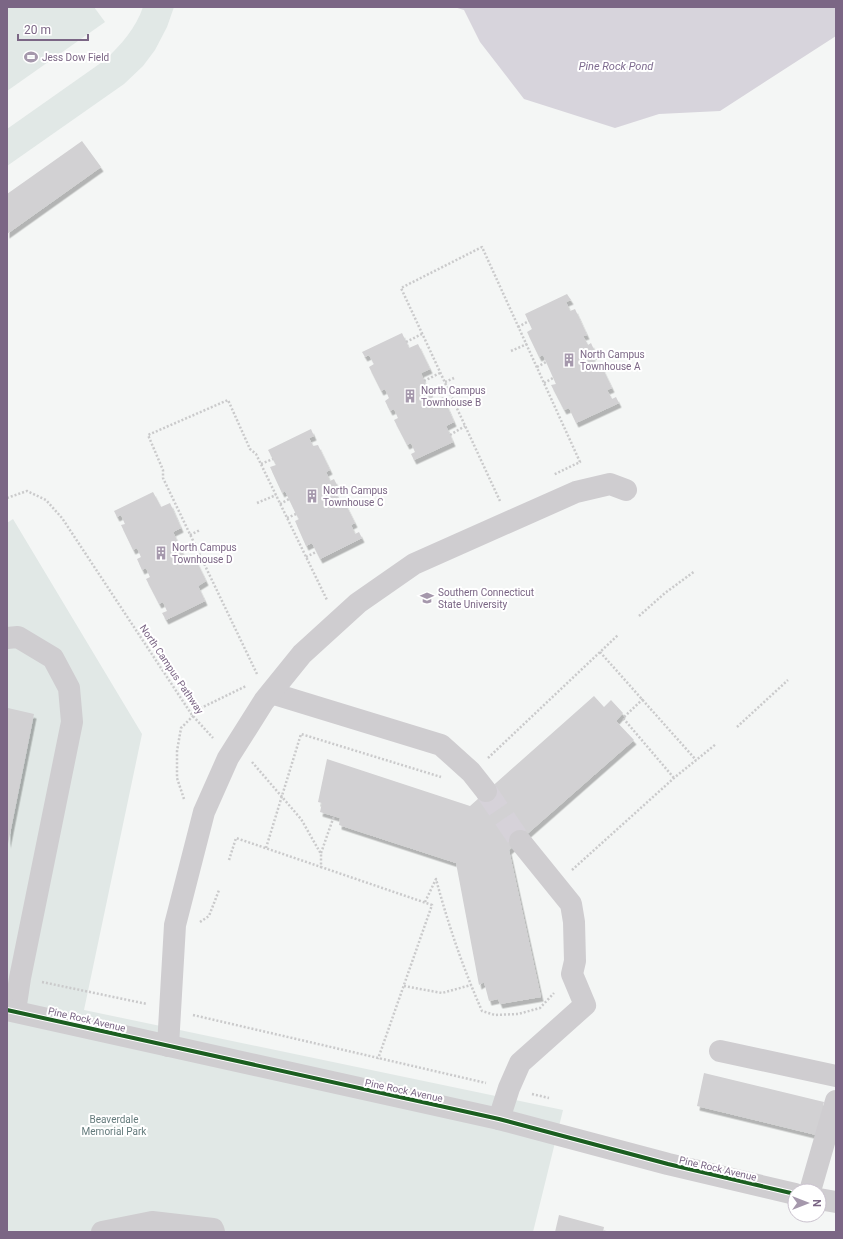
<svg xmlns="http://www.w3.org/2000/svg" width="843" height="1239" font-family="Roboto,sans-serif">
  <style>
    .green { fill: #e1e8e6 }
    .water { fill: #d7d4dc }
    .building { fill: #d2d1d3; filter: url(#shadow) }
    .lines { fill: none; stroke-linecap: round; stroke-linejoin: round }
    .minor-tunnel { stroke: #d6d2d9; stroke-width: 22; stroke-dasharray: 22 11; stroke-linecap: butt }
    .path { stroke: #cacacb; stroke-width: 2.5; stroke-dasharray: 2 2; stroke-linecap: butt }
    .minor { stroke: #cfcdd0; stroke-width: 22 }
    .cycleway-casing { stroke: #fff; stroke-width: 6 }
    .cycleway { stroke: #1b5e20; stroke-width: 4 }
    .labels { text-anchor: middle; stroke-width: 4; stroke-linejoin: round; paint-order: stroke }
    .poi-label { font-size: 10px; fill: #7b6685; stroke: #fff; text-anchor: start }
    .street-label { font-size: 10px; fill: #7b6685; stroke: #fff }
    .park-label { font-size: 10px; fill: #647b7c; stroke: #fff }
    .water-label { font-size: 11px; font-style: italic; fill: #7e6b8f; stroke: #fff }
  </style>
  <defs>
    <filter id="shadow"><feDropShadow dx="2.5" dy="4.5" stdDeviation="0" flood-color="#0004"/></filter>
  </defs>
  <rect width="100%" height="100%" fill="#f4f6f5"/>
  <g class="green">
    <polygon points="7,7 94,7 105,22 7,91"/>
    <path d="M 143,7 L 174,7 L 167,27 L 155,50 L 143,66 L 124,84 L 7,166 L 7,129 L 105,60 C 121,45 136,28 143,7 Z"/>
    <polygon points="13,519 142,734 84,1010 563,1110 533,1232 7,1232 7,523"/>
  </g>
  <polygon class="water" points="454,7 836,7 836,36 720,111 659,114 615,128 524,99 480,42 464,10"/>
  <g class="building">
    <polygon points="82,141 101,167 7,234 7,194"/>
    <polygon points="567,294 571,300 566,302 570,311 575,309 587,335 583,336 588,345 591,343 596,354 592,356 596,365 600,363 612,388 607,390 612,399 616,397 619,403 576,423 569,408 564,410 551,385 556,384 543,355 539,357 527,332 532,329 525,314"/>
    <polygon points="402,333 409,348 418,344 430,369 421,373 424,381 434,401 443,397 454,422 446,426 453,442 414,460 411,454 415,452 411,443 407,445 394,420 398,418 394,409 390,411 385,401 389,398 385,389 381,391 369,367 374,364 369,355 365,357 362,352"/>
    <polygon points="311,429 314,436 309,438 313,446 318,445 330,470 326,472 330,481 334,479 339,489 335,491 339,501 343,499 355,523 351,525 355,534 359,532 362,538 320,559 312,543 306,546 295,521 299,519 296,514 285,491 282,493 270,467 276,465 268,450"/>
    <polygon points="153,492 161,507 170,503 181,528 173,532 186,560 194,556 206,581 198,586 205,601 166,620 162,613 167,611 163,602 159,604 146,579 150,577 146,568 142,570 137,559 141,557 137,548 133,550 121,525 125,524 121,515 117,517 114,511"/>
    <polygon points="594,696 604,707 611,700 623,713 616,721 634,740 509,850 541,997 500,1004 498,999 489,1001 484,982 479,985 456,863 339,825 340,818 320,812 322,803 318,802 327,759 470,806"/>
    <polygon points="8,708 34,714 8,844 7,713"/>
    <polygon points="704,1073 824,1102 816,1135 697,1106"/>
    <polygon points="559,1215 604,1227 603,1232 555,1232"/>
  </g>
  <g class="lines">
    <polyline class="minor-tunnel" points="486,791 520,841"/>
    <g class="path">
      <polyline points="518,327 529,321"/>
      <polyline points="406,342 422,334"/>
      <polyline points="511,351 527,344"/>
      <polyline points="537,367 546,362"/>
      <polyline points="424,381 440,373"/>
      <polyline points="445,382 454,378"/>
      <polyline points="544,383 553,378"/>
      <polyline points="431,396 447,388"/>
      <polyline points="450,435 465,426"/>
      <polyline points="261,464 273,459"/>
      <polyline points="7,498 27,491 46,500 62,518 192,715 213,738"/>
      <polyline points="500,501 401,288 482,247 580,462 553,475"/>
      <polyline points="257,503 276,495"/>
      <polyline points="280,504 289,499"/>
      <polyline points="287,518 296,514"/>
      <polyline points="190,535 200,530"/>
      <polyline points="306,557 316,552"/>
      <polyline points="639,616 665,593 695,571"/>
      <polyline points="600,652 696,760"/>
      <polyline points="257,674 163,478 163,470 148,435 228,400 250,449 256,454 327,600"/>
      <polyline points="643,699 623,718 674,778"/>
      <polyline points="737,727 788,680"/>
      <polyline points="488,758 618,635"/>
      <polyline points="252,762 301,819 321,854 321,867 432,905 378,1059"/>
      <polyline points="184,799 177,778 177,751 181,728 201,708 246,686"/>
      <polyline points="266,848 301,734 441,777"/>
      <polyline points="321,853 334,816"/>
      <polyline points="229,860 236,838 321,867"/>
      <polyline points="572,870 674,778 716,744"/>
      <path d="M 425,902 L 436,879 C 448,924 463,968 482,1011 L 495,1015 L 518,1014 L 540,1008 L 554,993"/>
      <polyline points="200,922 209,916 219,890"/>
      <polyline points="42,982 147,1004"/>
      <polyline points="404,986 442,993 471,985"/>
      <polyline points="193,1015 486,1083"/>
      <polyline points="532,1094 549,1098"/>
    </g>
    <g class="minor">
      <polyline points="7,638 18,637 53,658 69,688 72,722 20,978 15,1011"/>
      <polyline points="271,693 441,745 471,772 486,791"/>
      <polyline points="7,1010 499,1119 668,1164 795,1194"/>
      <polyline points="168,1046 175,925 204,812 228,758 264,701 302,654 358,603 414,564 576,492 610,484 626,490"/>
      <polyline points="720,1051 836,1076"/>
      <polyline points="499,1119 509,1088 520,1063 585,1005 572,974 575,961 574,922 571,904 520,841"/>
      <polyline points="810,1191 836,1101"/>
      <polyline points="819,1199 836,1202"/>
      <polyline points="102,1232 152,1222 213,1229 214,1232"/>
    </g>
    <g class="cycleway-casing">
      <polyline id="cycleway" points="7,1010 499,1119 668,1164 795,1194"/>
    </g>
    <use href="#cycleway" class="cycleway"/>
  </g>
  <defs>
    <g id="stadium-bare" transform="scale(1.08)"><path d="M0-5a6.5 5 0 1 0 0 10a6.5 5 0 1 0 0-10ZM-3.5-1.8h7v3.6h-7Z" fill="#a598ac" stroke="#fff" stroke-width="2.5" paint-order="stroke"/></g>
    <g id="building-bare" transform="scale(1.08)"><path d="M-4-6H4V6H1V3H-1V6H-4ZM-2.5-4.3h1.7v1.8h-1.7ZM.8-4.3h1.7v1.8H.8ZM-2.5-1h1.7V.8h-1.7ZM.8-1h1.7V.8H.8Z" fill="#a598ac" stroke="#fff" stroke-width="2.5" paint-order="stroke"/></g>
    <g id="university-bare" transform="scale(1.08)"><path d="M0-5L7-2L0 1L-7-2ZM-4 1L0 2.5L4 1V4Q0 6-4 4Z" fill="#a598ac" stroke="#fff" stroke-width="2.5" paint-order="stroke"/></g>
  </defs>
  <g fill-rule="evenodd">
    <use href="#stadium-bare" x="31" y="57"/>
    <use href="#building-bare" x="569" y="360"/>
    <use href="#building-bare" x="410" y="396"/>
    <use href="#building-bare" x="312" y="496"/>
    <use href="#building-bare" x="161" y="553"/>
    <use href="#university-bare" x="427" y="598"/>
  </g>
  <g class="labels">
    <g class="poi-label">
      <text x="42" y="61">Jess Dow Field</text>
      <text x="580" y="358">North Campus<tspan x="580" dy="12">Townhouse A</tspan></text>
      <text x="421" y="394">North Campus<tspan x="421" dy="12">Townhouse B</tspan></text>
      <text x="323" y="494">North Campus<tspan x="323" dy="12">Townhouse C</tspan></text>
      <text x="172" y="551">North Campus<tspan x="172" dy="12">Townhouse D</tspan></text>
      <text x="438" y="596">Southern Connecticut<tspan x="438" dy="12">State University</tspan></text>
    </g>
    <g class="street-label">
      <text transform="translate(172 669) rotate(56)" y="4">North Campus Pathway</text>
      <text transform="translate(87 1019) rotate(13)" y="4">Pine Rock Avenue</text>
      <text transform="translate(404 1090) rotate(12)" y="4">Pine Rock Avenue</text>
      <text transform="translate(718 1168) rotate(13)" y="4">Pine Rock Avenue</text>
    </g>
    <g class="park-label">
      <text x="114" y="1123">Beaverdale<tspan x="114" dy="12">Memorial Park</tspan></text>
    </g>
    <g class="water-label">
      <text x="616" y="70">Pine Rock Pond</text>
    </g>
  </g>
  <rect width="843" height="1239" fill="none" stroke="#7b6685" stroke-width="16"/>
  <g transform="translate(807 1203) rotate(90)"><circle r="19" fill="#ffffff" stroke="#cac2ce"/>
  <path d="M0-3L7 15L0 10L-7 15Z" fill="#a598ac"/>
  <text y="-6" font-size="11" font-weight="bold" text-anchor="middle" fill="#7b6685">N</text>
  </g>
  <path d="M18 34v6h70v-6" fill="none" stroke="#7b6685" stroke-width="2"/>
  <text x="24" y="34" font-size="12" fill="#7b6685" stroke="#ffffff" stroke-width="3" paint-order="stroke">20 m</text>
</svg>
